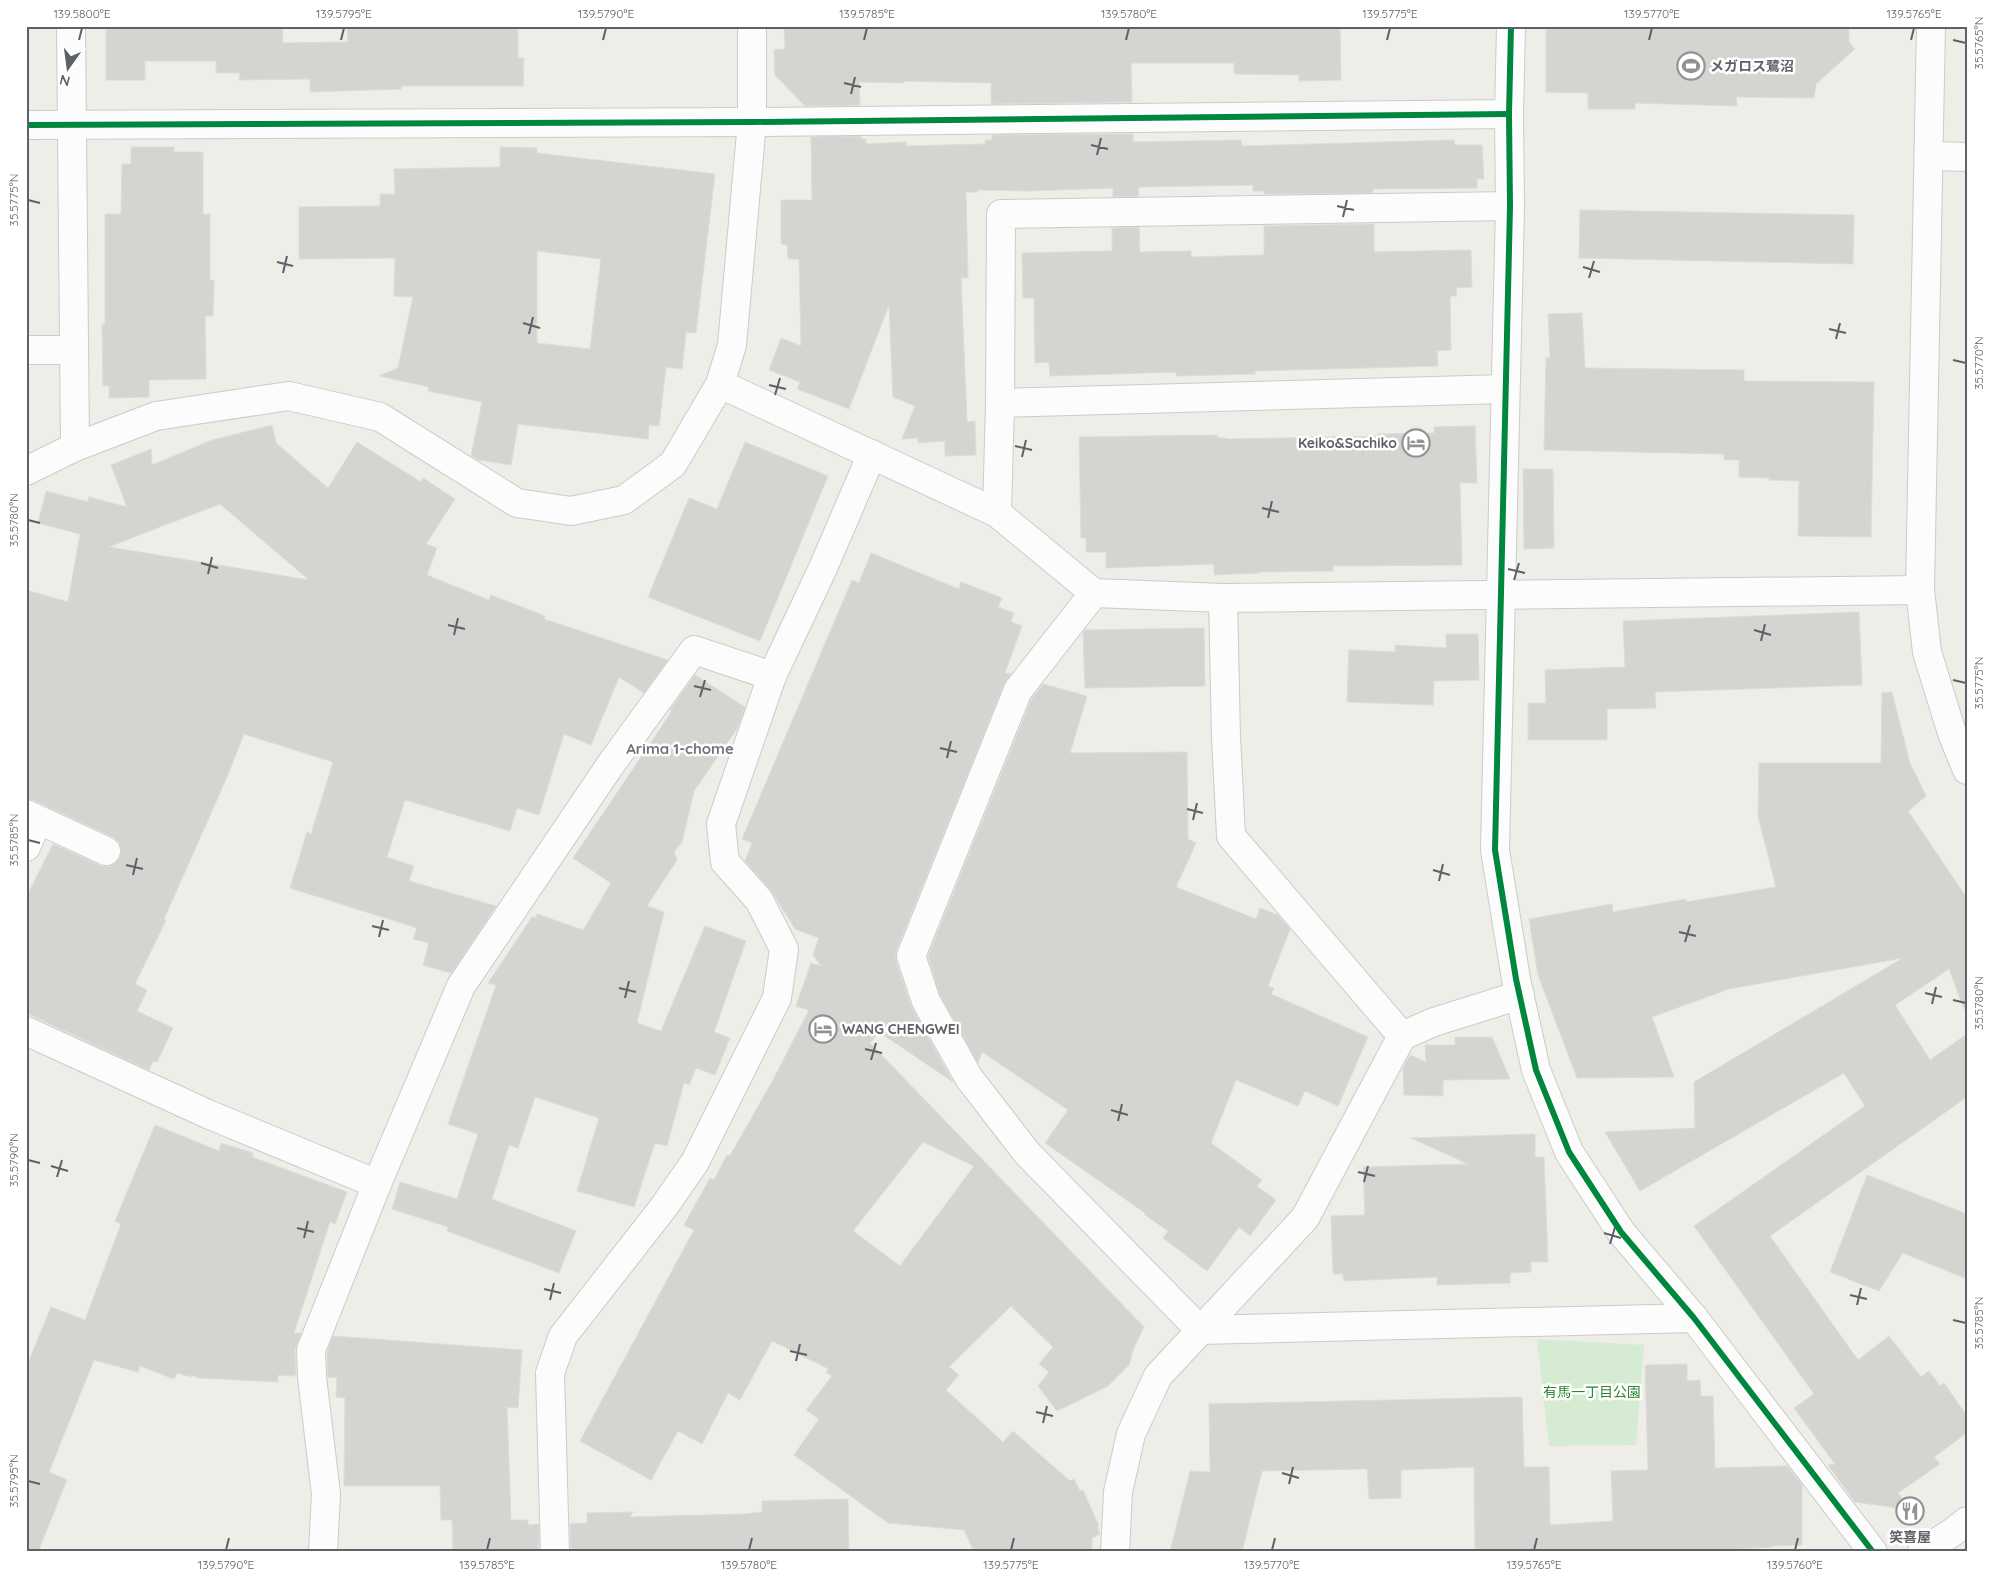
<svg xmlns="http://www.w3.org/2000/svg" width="1993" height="1578" font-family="Quicksand,'Noto Sans JP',sans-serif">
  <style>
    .green { fill: #d5ebd2 }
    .building { fill: #d5d4d1; stroke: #dedcd7; fill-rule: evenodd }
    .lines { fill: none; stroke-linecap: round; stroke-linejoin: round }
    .minor-casing { stroke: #cbcbca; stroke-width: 30 }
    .minor { stroke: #fcfcfc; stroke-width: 28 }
    .cycleway-casing { stroke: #fff; stroke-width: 9 }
    .cycleway { stroke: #00873e; stroke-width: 6 }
    .ticks { fill: none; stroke: #5d6267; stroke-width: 2 }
    .labels { text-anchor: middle; stroke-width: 5; stroke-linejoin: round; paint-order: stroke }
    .poi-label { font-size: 14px; font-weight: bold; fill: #5d6267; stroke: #fff; text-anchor: start }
    .park-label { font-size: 14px; fill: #2d8730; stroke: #fff }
    .neighbourhood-label { font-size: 15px; font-weight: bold; fill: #6e7479; stroke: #fff }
    .neatline { fill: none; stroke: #5d6267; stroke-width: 2 }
    .ticks-label { font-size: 12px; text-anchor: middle; fill: #5d6267 }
  </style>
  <rect width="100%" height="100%" fill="#eeede8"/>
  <polygon class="green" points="1537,1339 1644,1345 1636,1445 1549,1446"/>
  <g class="building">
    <polygon points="106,26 282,26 283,43 348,42 347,26 518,26 518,58 524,58 523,86 401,86 401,89 310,92 310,79 239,80 240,73 216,73 216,61 145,61 145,80 106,80"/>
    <polygon points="784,26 1340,26 1341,80 1299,81 1299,75 1234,74 1234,63 1131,63 1132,102 991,104 991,83 904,81 904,83 859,82 860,105 805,106 775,75 774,50 785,49"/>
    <polygon points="1546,26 1849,26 1849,42 1855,49 1816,84 1814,98 1736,97 1737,106 1635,103 1635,109 1588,109 1588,93 1546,92"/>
    <polygon points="1133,134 1133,142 1241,140 1242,146 1454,140 1455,145 1482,145 1484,179 1477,179 1477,188 1373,189 1373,193 1264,194 1264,191 1253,191 1253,185 1139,187 1138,196 1113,197 1113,188 1028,191 977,190 977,192 966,192 968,278 961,278 967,422 975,421 976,455 945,456 945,441 918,443 918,438 902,439 915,406 893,397 889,305 849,409 797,389 800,382 769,370 781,338 801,346 799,259 788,259 787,245 781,244 781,200 812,200 811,137 861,136 861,139 866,139 866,144 906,142 906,146 985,144 985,140 992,140 992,135"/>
    <polygon points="131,147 174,147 174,152 203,152 203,214 210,214 210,280 214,280 213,316 205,316 206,379 149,380 149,397 109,398 109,386 103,386 102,324 105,324 105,214 121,214 122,164 131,164"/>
    <path d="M 500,147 L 537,148 L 537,153 L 715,174 L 696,333 L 686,332 L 682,369 L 666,367 L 659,426 L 649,425 L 648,439 L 518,424 L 511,465 L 478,460 L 471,456 L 482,402 L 428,391 L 429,387 L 379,376 L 398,368 L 413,297 L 394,296 L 395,258 L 299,259 L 299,207 L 380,206 L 380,194 L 395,194 L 394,169 L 500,167 ZM 537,251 L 601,259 L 590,349 L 537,343 Z"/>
    <polygon points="1580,210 1854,215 1853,264 1579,258"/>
    <polygon points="1374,224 1374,252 1471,250 1472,287 1456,288 1457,296 1450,296 1451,350 1437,351 1438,366 1255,371 1255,374 1176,376 1176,372 1050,376 1049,362 1035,363 1034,298 1023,298 1022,253 1112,251 1112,228 1139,227 1140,252 1191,251 1191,257 1264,255 1264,226"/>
    <polygon points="1582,313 1585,368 1744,370 1744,381 1874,382 1871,537 1798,536 1799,481 1769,480 1769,478 1739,477 1739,460 1724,460 1724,454 1544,450 1546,358 1550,358 1548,314"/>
    <path d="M 272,425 L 276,443 L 328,488 L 357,442 L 421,482 L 423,478 L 455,499 L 426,544 L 437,548 L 427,575 L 489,600 L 491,595 L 545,616 L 544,619 L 668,660 L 644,693 L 619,677 L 591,745 L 564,734 L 539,815 L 517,808 L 510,831 L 405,800 L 387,857 L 414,866 L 409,881 L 496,906 L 451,973 L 423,965 L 429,943 L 413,939 L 417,928 L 290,888 L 307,832 L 311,834 L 333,762 L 244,734 L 227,777 L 164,919 L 166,920 L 135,984 L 147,990 L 137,1011 L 173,1028 L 157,1062 L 153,1061 L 149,1070 L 26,1013 L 26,898 L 53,844 L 99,865 L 107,867 L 115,863 L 120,858 L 122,850 L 119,842 L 113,837 L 33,800 L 26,799 L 26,590 L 68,602 L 80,534 L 38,523 L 46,491 L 88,502 L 89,497 L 127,507 L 111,465 L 151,449 L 152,465 L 212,440 ZM 220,504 L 309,580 L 109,547 L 139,535 Z"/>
    <polygon points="1475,426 1477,483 1460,483 1462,565 1333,566 1333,571 1259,572 1259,573 1214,575 1214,564 1106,568 1106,552 1086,552 1086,538 1081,538 1079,437 1217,435 1217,437 1229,439 1378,436 1378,434 1434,433 1434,427"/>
    <polygon points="745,442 828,476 760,641 648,597 689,498 717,509"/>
    <polygon points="1523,469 1553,469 1554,548 1524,549"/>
    <path d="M 871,553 L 959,589 L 961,582 L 1002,598 L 998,607 L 1014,613 L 1011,622 L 1022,626 L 1005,673 L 1011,674 L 1004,684 L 896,951 L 896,961 L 911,1006 L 953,1082 L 879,1032 L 870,1043 L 1144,1327 L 1134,1347 L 1129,1365 L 1108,1386 L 1057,1411 L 1038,1386 L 1049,1372 L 1039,1364 L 1053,1347 L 1011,1306 L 949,1367 L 959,1375 L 946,1390 L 1003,1442 L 1013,1431 L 1070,1481 L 1074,1479 L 1080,1491 L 1083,1490 L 1099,1526 L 1097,1527 L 1100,1534 L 1092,1538 L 1092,1552 L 974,1552 L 964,1530 L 888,1523 L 794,1455 L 819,1419 L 806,1410 L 832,1376 L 826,1372 L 829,1369 L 772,1341 L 740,1400 L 728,1393 L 702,1444 L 678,1431 L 651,1480 L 580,1441 L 694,1230 L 684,1225 L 710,1178 L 714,1180 L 727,1155 L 730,1156 L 774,1078 L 809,1010 L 796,1006 L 811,963 L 821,966 L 813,955 L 819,938 L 795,929 L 771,890 L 745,861 L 752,843 L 742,839 L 852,580 L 859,583 ZM 923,1142 L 974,1166 L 900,1266 L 853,1231 Z"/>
    <polygon points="1859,612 1862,685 1655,692 1656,708 1607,709 1607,740 1528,740 1528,703 1546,703 1545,670 1625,667 1623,621"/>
    <polygon points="1204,628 1205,686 1085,688 1083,632 1085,630"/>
    <polygon points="1446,634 1478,634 1479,680 1434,681 1433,705 1347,702 1349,650 1395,652 1395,645 1446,648"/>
    <polygon points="695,675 745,707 737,729 694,791 682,842 674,852 677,860 647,906 664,912 637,1023 661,1031 705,926 746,941 714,1032 730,1038 715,1075 696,1068 689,1085 684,1083 667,1146 655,1143 634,1207 577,1191 599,1118 535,1097 518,1148 509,1145 492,1199 576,1231 559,1273 447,1231 448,1227 392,1209 400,1182 457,1199 478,1134 448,1124 496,985 488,983 532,917 536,918 537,914 583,930 611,883 573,858 672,711 670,710"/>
    <polygon points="1043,684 1087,696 1070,753 1187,752 1188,839 1196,843 1176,887 1256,919 1260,908 1278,915 1290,929 1268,986 1274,988 1271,994 1368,1037 1338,1106 1305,1091 1298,1106 1236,1080 1211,1143 1262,1180 1257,1186 1276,1200 1250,1236 1239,1227 1207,1271 1163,1238 1168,1231 1144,1214 1145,1213 1045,1143 1068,1110 982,1052 978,1063 940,995 928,956 1032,698"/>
    <polygon points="1892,692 1910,763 1926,796 1908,811 1967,898 1967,1008 1964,1009 1949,969 1895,1005 1930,1060 1967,1034 1967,1097 1770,1236 1858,1360 1889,1336 1921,1377 1929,1371 1940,1386 1944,1383 1967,1416 1967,1433 1934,1457 1940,1464 1898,1493 1911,1510 1855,1502 1828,1465 1835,1464 1794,1408 1814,1394 1694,1226 1865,1106 1844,1073 1640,1191 1605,1132 1695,1128 1694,1082 1903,958 1729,989 1652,1017 1674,1077 1577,1078 1538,975 1529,919 1612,904 1613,912 1686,899 1686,902 1776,887 1758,816 1759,763 1881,763 1882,693"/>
    <polygon points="1455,1037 1492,1037 1510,1079 1443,1080 1443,1096 1404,1095 1403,1068 1410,1055 1426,1062 1425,1045 1455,1045"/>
    <polygon points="155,1125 219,1151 221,1143 253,1153 252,1157 347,1192 335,1224 330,1222 294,1333 301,1333 295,1350 296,1376 278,1375 278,1382 200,1378 191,1375 191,1377 177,1373 174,1379 140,1366 138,1372 94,1360 49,1472 67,1480 38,1552 26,1552 26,1368 51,1307 85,1320 121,1224 115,1221"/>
    <polygon points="1535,1134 1535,1157 1544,1157 1548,1262 1531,1262 1531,1272 1510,1273 1510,1283 1437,1285 1437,1277 1344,1281 1343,1274 1333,1274 1331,1216 1365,1215 1363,1167 1468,1164 1411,1138"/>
    <polygon points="1867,1175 1967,1214 1967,1279 1903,1253 1879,1291 1830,1272"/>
    <polygon points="333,1336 522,1350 518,1408 507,1407 511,1520 528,1520 528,1525 539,1524 539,1552 453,1552 452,1520 441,1520 440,1486 344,1486 345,1398 336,1397 337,1378 328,1377 328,1376 327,1353"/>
    <polygon points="1687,1364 1687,1381 1700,1380 1701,1396 1713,1396 1715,1468 1787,1466 1802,1485 1802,1545 1773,1546 1773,1547 1687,1552 1475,1552 1474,1467 1401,1470 1401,1498 1369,1499 1367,1469 1262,1471 1242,1552 1170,1552 1190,1471 1210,1472 1209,1404 1522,1397 1524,1467 1549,1467 1550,1525 1613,1521 1611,1471 1648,1470 1645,1365"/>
    <polygon points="848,1499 849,1552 571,1552 570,1524 587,1523 587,1513 633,1512 630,1517 744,1514 762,1512 762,1501"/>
  </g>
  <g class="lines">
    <g class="minor-casing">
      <g id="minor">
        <polyline points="71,26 75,447"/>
        <polyline points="1511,26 1509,114 1510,206 1495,850 1516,979 1536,1070 1569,1152 1621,1232 1694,1318 1873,1552"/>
        <polyline points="1931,26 1920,590 1927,652 1952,733 1967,770"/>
        <polyline points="26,125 752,122 1509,114"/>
        <polyline points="1929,156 1967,157"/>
        <polyline points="26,350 74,350"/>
        <polyline points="720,384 997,513 1094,593 1223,598 1920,590"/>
        <polyline points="1000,403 1505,389"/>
        <polyline points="26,471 75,447 156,416 289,396 380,417 517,503 571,511 624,500 673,464 720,384 732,345 752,122 752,26"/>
        <polyline points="997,513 1000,403 1001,214 1510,206"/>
        <polyline points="1094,593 1018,690 911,956 926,1001 969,1078 1027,1153 1200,1330 1694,1318"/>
        <polyline points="1223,598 1226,737 1231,836 1402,1036"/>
        <polyline points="26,814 106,851"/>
        <polyline points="26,847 38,820"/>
        <polyline points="26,1031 210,1115 377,1184 461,986 611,764 694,650 772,676"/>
        <polyline points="323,1552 326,1494 312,1377 311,1350 377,1184"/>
        <polyline points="555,1552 550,1373 563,1336 663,1208 695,1162 777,998 784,949 759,900 725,862 721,824 772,676 823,568 872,454"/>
        <polyline points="1115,1552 1118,1492 1131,1434 1158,1376 1305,1218 1402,1036 1434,1022 1520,995"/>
        <polyline points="1922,1552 1953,1532 1967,1521"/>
      </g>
    </g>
    <use href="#minor" class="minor"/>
    <g class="cycleway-casing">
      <g id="cycleway">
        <polyline points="1511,26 1509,114 1510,206 1495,850 1516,979 1536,1070 1569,1152 1621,1232 1694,1318 1873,1552"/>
        <polyline points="26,125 752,122 1509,114"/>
      </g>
    </g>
    <use href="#cycleway" class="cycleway"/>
  </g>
  <path class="ticks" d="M 79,40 L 82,28M 341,40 L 344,28M 603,40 L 606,28M 864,40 L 867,28M 1126,40 L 1129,28M 1387,40 L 1390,28M 1649,40 L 1652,28M 1911,40 L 1914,28M 1953,40 L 1966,43M 844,83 L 861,87M 851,94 L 855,77M 1091,145 L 1108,149M 1097,155 L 1101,138M 28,200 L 40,203M 1337,206 L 1354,210M 1343,217 L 1347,200M 277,262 L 293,266M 1583,267 L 1600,272M 283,273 L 287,256M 1589,278 L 1594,261M 523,323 L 540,328M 1829,329 L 1846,333M 529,334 L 533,317M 1836,339 L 1840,323M 1953,360 L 1966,363M 769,385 L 786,389M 775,395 L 780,378M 1015,446 L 1032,450M 1022,457 L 1026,440M 1262,508 L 1279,512M 1268,518 L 1272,501M 28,520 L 40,523M 201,563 L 218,568M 1508,569 L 1525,573M 208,574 L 212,557M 1514,580 L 1519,563M 448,625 L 465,629M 1754,630 L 1771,635M 454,635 L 458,618M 1761,641 L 1765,624M 1953,680 L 1966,683M 694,686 L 711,690M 700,697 L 705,680M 940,748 L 957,752M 947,758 L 951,741M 1187,809 L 1203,813M 1193,820 L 1197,803M 28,840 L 40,843M 126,865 L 143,869M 1433,870 L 1450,875M 133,875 L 137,858M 1439,881 L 1443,864M 372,926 L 389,930M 1679,932 L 1696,936M 379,937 L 383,920M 1685,942 L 1690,925M 619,988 L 636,992M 1925,993 L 1942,997M 625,998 L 629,981M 1953,1000 L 1966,1003M 1932,1004 L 1936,987M 865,1049 L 882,1053M 871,1060 L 876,1043M 1111,1110 L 1128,1115M 1118,1121 L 1122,1104M 28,1160 L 40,1163M 51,1166 L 68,1171M 1358,1172 L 1375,1176M 57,1177 L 62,1160M 1364,1182 L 1368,1166M 297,1228 L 314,1232M 1604,1233 L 1621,1238M 304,1238 L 308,1221M 1610,1244 L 1615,1227M 544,1289 L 561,1293M 1850,1295 L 1867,1299M 550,1300 L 554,1283M 1857,1305 L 1861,1288M 1953,1320 L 1966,1323M 790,1351 L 807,1355M 796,1361 L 800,1344M 1036,1412 L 1053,1416M 1043,1423 L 1047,1406M 1282,1473 L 1299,1478M 28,1481 L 40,1484M 1289,1484 L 1293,1467M 226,1550 L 229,1538M 487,1550 L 490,1538M 749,1550 L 752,1538M 1011,1550 L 1014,1538M 1272,1550 L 1275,1538M 1534,1550 L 1537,1538M 1795,1550 L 1798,1538"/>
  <defs>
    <g id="stadium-ring" transform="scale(1.4375)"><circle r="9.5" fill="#fff" stroke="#909394" stroke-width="1.5"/><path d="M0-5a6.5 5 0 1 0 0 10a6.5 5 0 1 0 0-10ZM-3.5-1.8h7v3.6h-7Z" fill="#909394"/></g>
    <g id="hotel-ring" transform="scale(1.4375)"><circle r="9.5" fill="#fff" stroke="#909394" stroke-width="1.5"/><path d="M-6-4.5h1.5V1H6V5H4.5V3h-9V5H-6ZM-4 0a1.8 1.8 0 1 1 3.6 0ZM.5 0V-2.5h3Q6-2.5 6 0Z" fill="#909394"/></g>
    <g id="restaurant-ring" transform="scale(1.4375)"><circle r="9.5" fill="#fff" stroke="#909394" stroke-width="1.5"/><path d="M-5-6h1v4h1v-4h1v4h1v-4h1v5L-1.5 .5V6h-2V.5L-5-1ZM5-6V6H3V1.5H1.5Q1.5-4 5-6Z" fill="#909394"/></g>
  </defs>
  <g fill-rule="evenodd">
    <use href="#stadium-ring" x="1691" y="66"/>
    <use href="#hotel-ring" x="1416" y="443"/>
    <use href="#hotel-ring" x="823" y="1029"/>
    <use href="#restaurant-ring" x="1910" y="1511"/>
  </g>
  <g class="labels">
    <g class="poi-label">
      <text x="1710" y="71">メガロス鷺沼</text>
      <text x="1397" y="448" text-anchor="end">Keiko&amp;Sachiko</text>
      <text x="842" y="1034">WANG CHENGWEI</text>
      <text x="1910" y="1542" text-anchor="middle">笑喜屋</text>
    </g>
    <g class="park-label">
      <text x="1592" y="1397">有馬一丁目公園</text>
    </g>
    <g class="neighbourhood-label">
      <text x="680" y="754">Arima 1-chome</text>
    </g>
  </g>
  <rect width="1993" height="1578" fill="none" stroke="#ffffff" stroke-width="55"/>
  <g transform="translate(68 68) rotate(194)" stroke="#ffffff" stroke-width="4" paint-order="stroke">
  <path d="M0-4L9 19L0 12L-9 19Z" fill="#5d6267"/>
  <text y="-8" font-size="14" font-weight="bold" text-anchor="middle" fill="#5d6267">N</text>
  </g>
  <rect x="28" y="28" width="1938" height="1522" class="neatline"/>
  <g class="ticks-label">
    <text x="82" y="18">139.5800°E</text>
    <text x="344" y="18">139.5795°E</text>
    <text x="606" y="18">139.5790°E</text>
    <text x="867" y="18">139.5785°E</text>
    <text x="1129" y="18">139.5780°E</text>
    <text x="1390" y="18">139.5775°E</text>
    <text x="1652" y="18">139.5770°E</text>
    <text x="1914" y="18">139.5765°E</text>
    <text transform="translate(1979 43) rotate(-90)" y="4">35.5765°N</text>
    <text transform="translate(14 200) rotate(-90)" y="4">35.5775°N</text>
    <text transform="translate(1979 363) rotate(-90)" y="4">35.5770°N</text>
    <text transform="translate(14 520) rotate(-90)" y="4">35.5780°N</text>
    <text transform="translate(1979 683) rotate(-90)" y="4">35.5775°N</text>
    <text transform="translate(14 840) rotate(-90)" y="4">35.5785°N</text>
    <text transform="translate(1979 1003) rotate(-90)" y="4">35.5780°N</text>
    <text transform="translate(14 1160) rotate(-90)" y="4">35.5790°N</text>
    <text transform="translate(1979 1323) rotate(-90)" y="4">35.5785°N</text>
    <text transform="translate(14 1481) rotate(-90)" y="4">35.5795°N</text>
    <text x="226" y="1569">139.5790°E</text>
    <text x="487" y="1569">139.5785°E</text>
    <text x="749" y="1569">139.5780°E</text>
    <text x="1011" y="1569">139.5775°E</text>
    <text x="1272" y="1569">139.5770°E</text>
    <text x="1534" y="1569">139.5765°E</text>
    <text x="1795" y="1569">139.5760°E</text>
  </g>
</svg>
